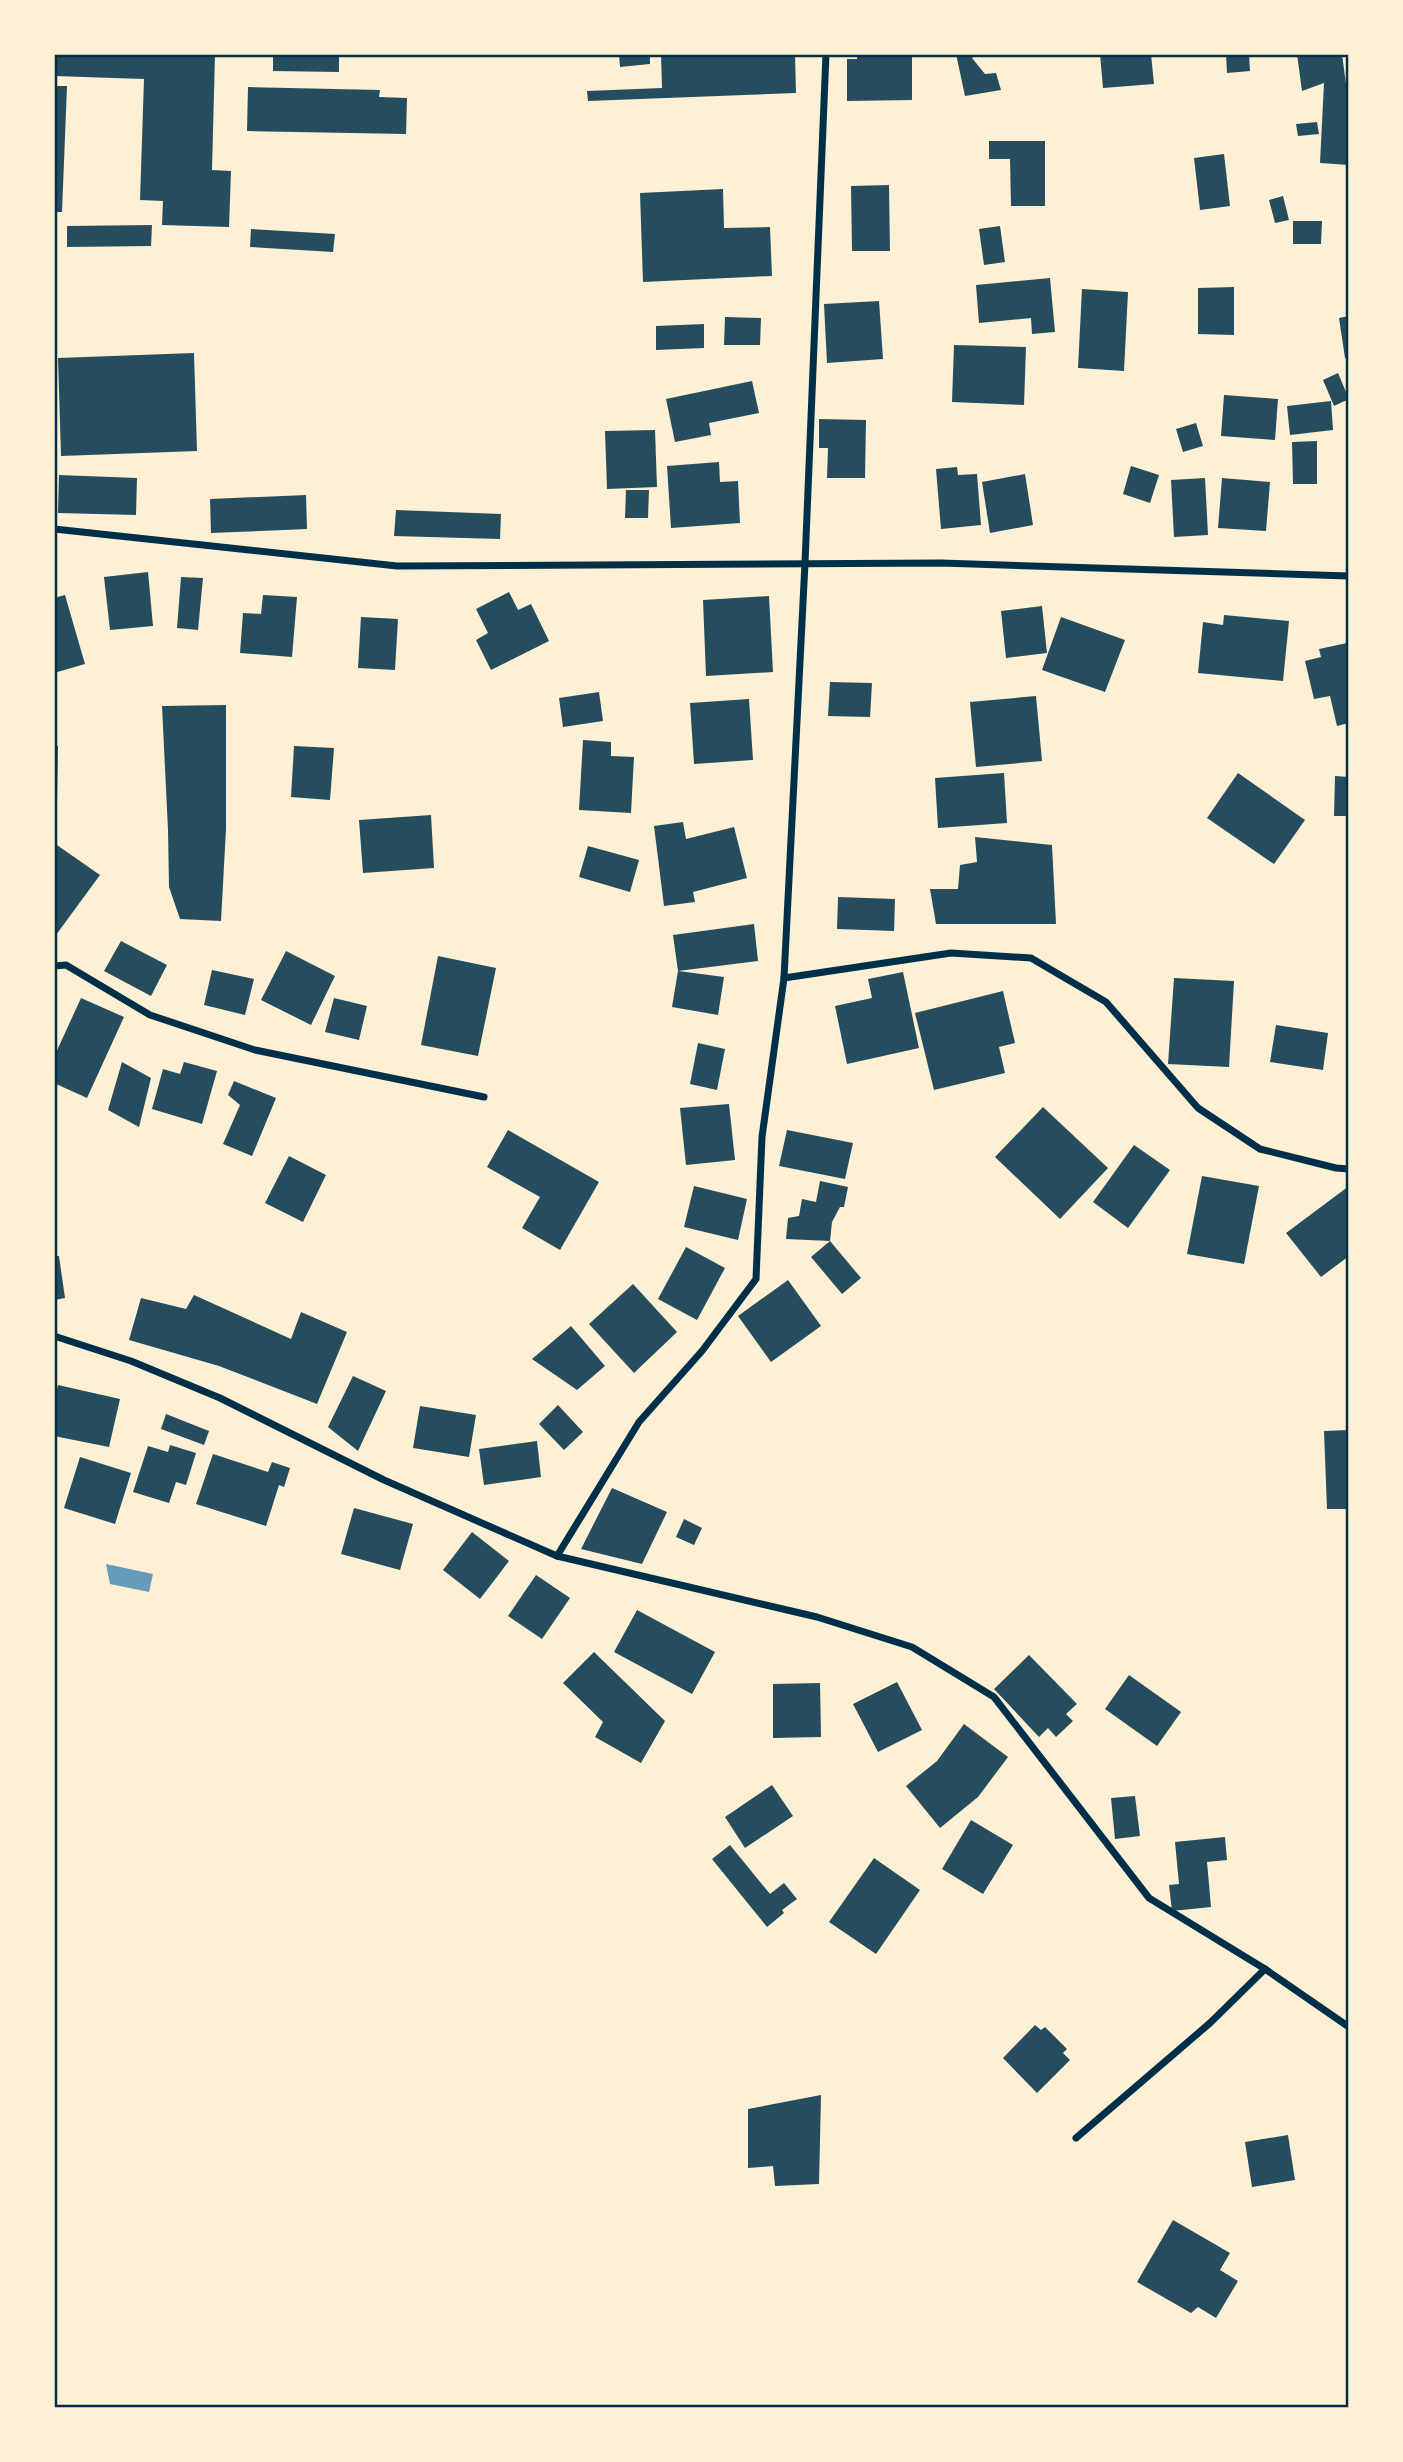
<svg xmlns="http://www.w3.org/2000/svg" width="1403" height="2462" font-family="Montserrat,sans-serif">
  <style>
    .water { fill: #669bbc }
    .building { fill: #264d5e }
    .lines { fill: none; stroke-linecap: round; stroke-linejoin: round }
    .minor { stroke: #003049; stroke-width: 7 }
    .neatline { fill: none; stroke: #003049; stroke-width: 2.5 }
  </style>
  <rect width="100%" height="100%" fill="#fdf0d5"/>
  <polygon class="water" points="106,1564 153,1574 149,1592 110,1584"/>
  <g class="building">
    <polygon points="54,54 215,54 212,170 231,171 229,227 162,225 163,201 140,200 144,79 54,76"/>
    <polygon points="273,54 339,54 339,72 273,71"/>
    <polygon points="619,54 650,54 650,64 620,67"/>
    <polygon points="661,54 795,54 796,93 588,101 587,91 662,88"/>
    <polygon points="857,54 912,54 912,100 847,101 847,59 857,59"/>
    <polygon points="956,54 978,54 972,58 985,74 996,73 1001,90 965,96"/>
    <polygon points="1100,54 1151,54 1154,84 1103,88"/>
    <polygon points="1226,54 1249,54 1250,71 1227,73"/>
    <polygon points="1297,54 1342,54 1346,84 1349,84 1349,165 1320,163 1324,83 1302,91"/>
    <polygon points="54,86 67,86 62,212 54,212"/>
    <polygon points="248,87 380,90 379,97 407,98 406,134 247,131"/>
    <polygon points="1317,122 1319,134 1298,136 1296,124"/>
    <polygon points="989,141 1045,141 1045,206 1011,206 1010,159 989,159"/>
    <polygon points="1224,154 1230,206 1200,210 1194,158"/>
    <polygon points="889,185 890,251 852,251 851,186"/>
    <polygon points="723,189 724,228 770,227 772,276 643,282 640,193"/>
    <polygon points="1283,196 1289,220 1275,223 1269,200"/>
    <polygon points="1293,221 1322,221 1321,244 1293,244"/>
    <polygon points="152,225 151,246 67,247 67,226"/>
    <polygon points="1000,226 1005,262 984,265 979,229"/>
    <polygon points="251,229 335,234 333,252 250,247"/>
    <polygon points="1050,278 1055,332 1032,334 1031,318 979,323 976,285"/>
    <polygon points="1234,287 1234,335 1198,334 1198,288"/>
    <polygon points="1082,289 1128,292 1124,371 1078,368"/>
    <polygon points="879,301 883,359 827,363 824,304"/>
    <polygon points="1349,316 1349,357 1345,358 1339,318"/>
    <polygon points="725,317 761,318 760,345 724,345"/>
    <polygon points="704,324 704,348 656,350 656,326"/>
    <polygon points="954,345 1026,347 1024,405 952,402"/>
    <polygon points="194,353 197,451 61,456 58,358"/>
    <polygon points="1338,373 1349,399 1334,406 1323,380"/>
    <polygon points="752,381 759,413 709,423 711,435 675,442 666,399"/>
    <polygon points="1224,395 1278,399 1275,440 1221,436"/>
    <polygon points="1331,401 1333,430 1290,435 1287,406"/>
    <polygon points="819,419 866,420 865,478 827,478 828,448 819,448"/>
    <polygon points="1196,423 1203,446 1183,452 1176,429"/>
    <polygon points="655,430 657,487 607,489 605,431"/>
    <polygon points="1317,441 1317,484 1293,484 1292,442"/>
    <polygon points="719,462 720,482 738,481 740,523 671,528 667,466"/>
    <polygon points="1131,466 1159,475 1150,503 1123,494"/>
    <polygon points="957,467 958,475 977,474 981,525 941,529 936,469"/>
    <polygon points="1025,474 1033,525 990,533 982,482"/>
    <polygon points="59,475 137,478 136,515 58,513"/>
    <polygon points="1205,478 1208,535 1174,537 1171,480"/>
    <polygon points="1222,478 1270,482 1266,531 1218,528"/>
    <rect x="1346" y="486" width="3" height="44"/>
    <polygon points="626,490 649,490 648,518 625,518"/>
    <polygon points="306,495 307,529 211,533 210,499"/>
    <polygon points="396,510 501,514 500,539 394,536"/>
    <polygon points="148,572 153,626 110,630 104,577"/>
    <polygon points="181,577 203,578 198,630 177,628"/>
    <polygon points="509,592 518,610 531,604 549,641 491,670 476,640 488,633 476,609"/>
    <polygon points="65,595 85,664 54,673 54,598"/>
    <polygon points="263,595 297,597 292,657 240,653 243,613 261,614"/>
    <polygon points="769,596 773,672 706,676 703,600"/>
    <polygon points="1042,606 1047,653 1006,658 1001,611"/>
    <polygon points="1224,615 1289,621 1283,681 1198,673 1203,622 1223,625"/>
    <polygon points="361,617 398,619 395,670 358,668"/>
    <polygon points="1061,617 1125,640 1105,692 1042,670"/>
    <polygon points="1347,643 1349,723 1337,726 1330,696 1314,699 1305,661 1321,657 1319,649"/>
    <polygon points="830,682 872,683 870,717 828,716"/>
    <polygon points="599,692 603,721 563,727 559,698"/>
    <polygon points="1036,696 1042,761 976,767 970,702"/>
    <polygon points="749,699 753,760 694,764 690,703"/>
    <polygon points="226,705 226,829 221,921 180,919 169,887 168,830 162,706"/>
    <polygon points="583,740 611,742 611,756 634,757 631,813 579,810"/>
    <polygon points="54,746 58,746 57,804 54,804"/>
    <polygon points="294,746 334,748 330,800 291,797"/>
    <polygon points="1004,773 1007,823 938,828 935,778"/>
    <polygon points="1238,773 1305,820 1274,864 1207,818"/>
    <polygon points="1335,776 1349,777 1349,816 1334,816"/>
    <polygon points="431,815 434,868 363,873 359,820"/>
    <polygon points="683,822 686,839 734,827 747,878 693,892 695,902 664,906 654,826"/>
    <polygon points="975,837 1052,845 1056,924 936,924 930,889 958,889 960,865 977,862"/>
    <polygon points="54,843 100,875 56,935 54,934"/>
    <polygon points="588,846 639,860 630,892 579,877"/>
    <polygon points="838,897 895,899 894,931 837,929"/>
    <polygon points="754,924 758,961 678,971 724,977 718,1015 672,1007 678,971 673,935"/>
    <polygon points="121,941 167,965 151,996 104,971"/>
    <polygon points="286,951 335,976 311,1025 261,1000"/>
    <polygon points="438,956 496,968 478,1056 421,1045"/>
    <polygon points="212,970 254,979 245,1015 204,1005"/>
    <polygon points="903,972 919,1048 847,1064 835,1006 872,998 868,979"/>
    <polygon points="1174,978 1234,981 1229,1067 1168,1064"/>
    <polygon points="1003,991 1015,1043 999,1047 1005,1073 934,1090 915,1013"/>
    <polygon points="81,998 124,1017 87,1098 54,1083 54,1057"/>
    <polygon points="334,998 367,1006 359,1040 325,1032"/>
    <polygon points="1276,1025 1328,1033 1323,1070 1270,1062"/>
    <polygon points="698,1043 725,1049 717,1090 690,1084"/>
    <polygon points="122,1062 151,1078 139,1127 108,1110"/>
    <polygon points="184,1062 217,1071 202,1124 152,1109 163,1069 180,1074"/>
    <polygon points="234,1081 276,1098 252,1156 223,1144 240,1105 228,1095"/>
    <polygon points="729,1104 735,1160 686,1165 680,1108"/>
    <polygon points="1043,1107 1108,1168 1060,1219 995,1157"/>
    <polygon points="508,1130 599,1182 560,1250 522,1228 540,1197 487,1167"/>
    <polygon points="787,1130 853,1143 845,1179 779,1166"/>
    <polygon points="1134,1145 1170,1170 1128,1228 1093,1202"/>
    <polygon points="289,1156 326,1175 303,1222 265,1203"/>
    <polygon points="1202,1176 1259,1186 1244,1264 1187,1254"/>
    <polygon points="820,1181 848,1187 844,1207 840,1207 832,1222 830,1241 786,1239 788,1218 799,1216 802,1199 816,1202"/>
    <polygon points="694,1186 747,1199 738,1240 684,1227"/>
    <polygon points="1349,1186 1349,1256 1321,1277 1286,1233"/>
    <polygon points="830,1241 861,1278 842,1294 811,1257"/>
    <polygon points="686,1247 725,1268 697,1320 658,1299"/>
    <polygon points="54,1256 59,1256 65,1298 54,1300"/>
    <polygon points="788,1280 821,1326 771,1362 738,1316"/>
    <polygon points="633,1284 677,1332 634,1373 589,1324"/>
    <polygon points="194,1295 291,1339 301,1312 347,1332 317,1404 219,1366 129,1340 141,1298 186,1309"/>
    <polygon points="571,1326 605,1366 577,1390 532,1359"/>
    <polygon points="353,1376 386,1391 358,1451 328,1427"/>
    <polygon points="58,1385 120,1399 109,1447 54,1436 54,1401"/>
    <polygon points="558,1405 583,1432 564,1450 539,1424"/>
    <polygon points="420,1406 476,1415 469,1457 413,1448"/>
    <polygon points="166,1414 209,1431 204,1445 161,1429"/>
    <polygon points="1349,1430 1349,1509 1327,1509 1324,1431"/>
    <polygon points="537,1441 541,1477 484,1485 479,1449"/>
    <polygon points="170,1445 196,1453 186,1485 176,1482 169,1503 133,1492 148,1446 168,1452"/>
    <polygon points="213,1454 268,1472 272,1462 290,1468 284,1487 279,1485 266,1526 196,1504"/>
    <polygon points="80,1457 131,1473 115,1524 64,1508"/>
    <polygon points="612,1488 667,1512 642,1564 581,1549"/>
    <polygon points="354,1508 413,1524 400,1570 341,1554"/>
    <polygon points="684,1519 702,1528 694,1545 676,1537"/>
    <polygon points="472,1532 509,1561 480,1599 443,1570"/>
    <polygon points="536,1575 570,1598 542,1639 508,1616"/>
    <polygon points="637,1610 715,1652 692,1694 614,1652"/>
    <polygon points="594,1652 665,1721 641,1763 595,1737 603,1722 563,1683"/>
    <polygon points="1029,1655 1077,1704 1066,1714 1073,1721 1056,1737 1048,1728 1039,1737 994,1689"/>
    <polygon points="1129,1675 1181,1712 1157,1746 1105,1709"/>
    <polygon points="897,1682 922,1730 878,1752 853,1704"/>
    <polygon points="820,1683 821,1737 773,1738 773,1684"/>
    <polygon points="964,1724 1008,1757 978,1797 940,1828 906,1786 937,1761"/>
    <polygon points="772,1785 793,1816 745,1848 725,1817"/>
    <polygon points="1135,1796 1140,1836 1115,1839 1111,1798"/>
    <polygon points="971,1820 1013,1845 983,1894 942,1869"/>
    <polygon points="1225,1837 1227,1860 1207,1862 1211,1907 1172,1911 1169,1885 1179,1884 1175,1842"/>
    <polygon points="730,1845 770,1894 784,1883 797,1899 782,1910 784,1913 767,1927 712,1859"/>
    <polygon points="874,1858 920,1890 876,1954 829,1922"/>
    <polygon points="1035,2025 1041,2030 1045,2027 1067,2049 1063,2053 1070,2060 1037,2093 1003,2058"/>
    <polygon points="821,2095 819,2184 775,2186 773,2166 748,2168 748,2109"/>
    <polygon points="1288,2135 1295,2180 1252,2187 1245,2142"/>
    <polygon points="1173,2220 1230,2253 1220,2270 1238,2281 1216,2318 1198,2307 1191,2313 1137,2282"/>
  </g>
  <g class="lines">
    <g class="minor">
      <polyline points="54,529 397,566 941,563 1349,576"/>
      <polyline points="54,966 66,965 150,1015 255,1050 484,1097"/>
      <polyline points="784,978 951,953 1031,958 1106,1002 1198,1108 1260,1149 1336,1168 1349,1169"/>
      <polyline points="54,1336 131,1361 220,1398 384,1480 557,1556 817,1617 912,1647 994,1697 1149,1898 1265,1969 1349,2027"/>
      <polyline points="557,1556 639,1422 702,1351 756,1279 762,1137 784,978 805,563 826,54"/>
      <polyline points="1076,2138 1210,2023 1265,1969"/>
    </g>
  </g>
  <rect width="1403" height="2462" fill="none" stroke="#fdf0d5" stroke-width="112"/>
  <rect x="56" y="56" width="1291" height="2350" class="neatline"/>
</svg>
